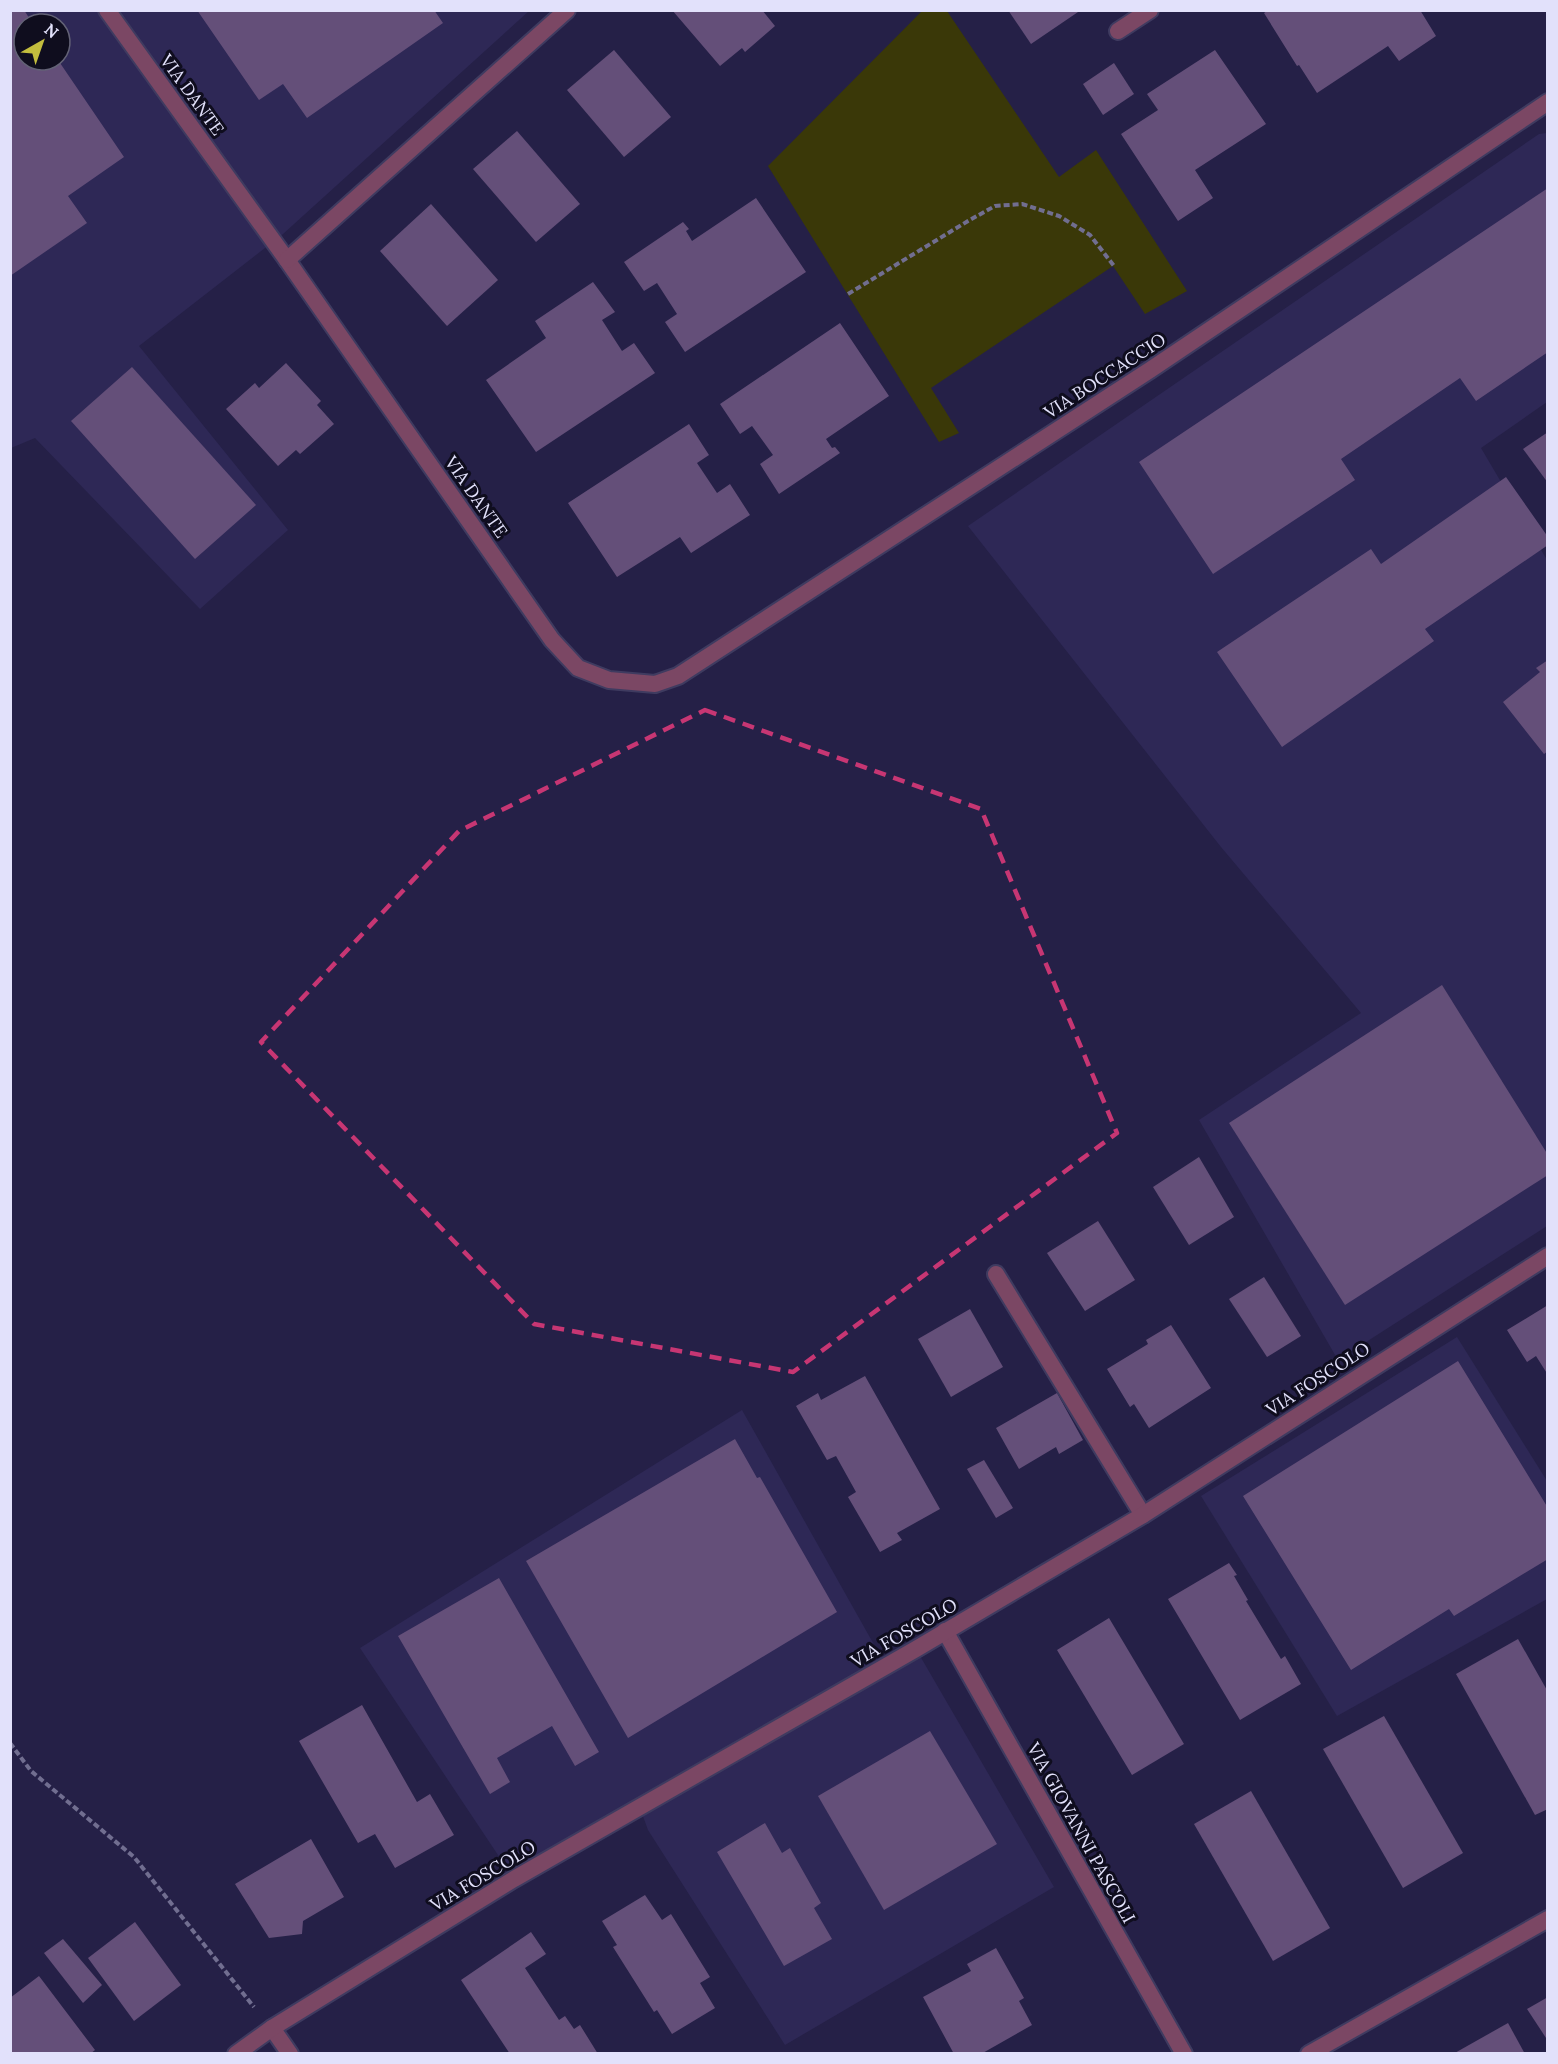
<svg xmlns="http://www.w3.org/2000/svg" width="1558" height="2064" font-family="Lora,serif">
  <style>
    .built { fill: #2e2856; fill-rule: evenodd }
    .green { fill: #3a3808 }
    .building { fill: #644f79 }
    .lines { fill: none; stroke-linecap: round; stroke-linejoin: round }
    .minor-casing { stroke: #3f3b60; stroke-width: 20 }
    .path { stroke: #716e90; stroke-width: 4; stroke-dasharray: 6 3; stroke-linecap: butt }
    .minor { stroke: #7b4764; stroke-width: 16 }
    .marked { fill: none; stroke: #c73673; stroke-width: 4.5; stroke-dasharray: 12 8; stroke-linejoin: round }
    .labels { text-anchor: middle; stroke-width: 6; stroke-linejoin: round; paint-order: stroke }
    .street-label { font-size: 18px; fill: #e2e1fb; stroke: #0f0d1e }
  </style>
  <rect width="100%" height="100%" fill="#252047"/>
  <g class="built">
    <path d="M 11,11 L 529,11 L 283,234 L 139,346 L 288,530 L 200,609 L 35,438 L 11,448 ZM 24,24 L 60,24 L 60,60 L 24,60 Z"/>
    <polygon points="1547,133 1547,402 1481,448 1547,560 1547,1226 1338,1360 1199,1120 1361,1013 1221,847 968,526 1539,134"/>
    <polygon points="1457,1337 1547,1481 1547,1599 1337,1716 1201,1496"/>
    <polygon points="742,1410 886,1666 916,1649 1054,1887 785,2045 648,1830 640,1808 514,1879 360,1648"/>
  </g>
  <polygon class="green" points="922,11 947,11 1059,177 1096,150 1187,291 1145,314 1113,266 931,388 959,433 939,442 768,166"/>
  <g class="building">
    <polygon points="10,10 24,10 33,24 24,24 24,60 58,60 124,157 68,196 87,223 10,276"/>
    <polygon points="197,10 434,10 443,23 307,118 283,84 259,100"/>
    <polygon points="672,10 762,10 775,26 745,52 742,48 720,66"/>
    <polygon points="1008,10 1081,10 1031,44"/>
    <polygon points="1268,10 1420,10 1436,36 1399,61 1388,46 1317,93 1299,65 1297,66 1264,13"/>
    <polygon points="614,50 671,117 624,157 567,90"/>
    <polygon points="1215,50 1266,124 1195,170 1213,198 1178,221 1121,134 1158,110 1147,94"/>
    <polygon points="1114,63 1134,94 1103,115 1083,84"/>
    <polygon points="517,131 580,204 536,242 473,169"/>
    <polygon points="1548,188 1548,352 1476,401 1460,378 1341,459 1355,480 1213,574 1139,462"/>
    <polygon points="756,198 806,272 685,352 665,322 677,314 657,283 644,291 624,262 683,222 689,229 686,231 692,241"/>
    <polygon points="431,204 498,280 447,326 380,251"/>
    <polygon points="593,282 615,312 602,320 622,351 634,343 655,373 536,452 486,380 546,338 535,321"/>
    <polygon points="840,323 889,396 826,439 832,448 835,447 840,453 779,494 760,464 773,455 752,426 740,434 720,404"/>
    <polygon points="286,363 321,401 317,405 334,424 300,454 296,450 278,466 226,409 255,383 259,388"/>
    <polygon points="132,367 256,505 195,559 71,421"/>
    <polygon points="689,424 709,455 697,463 717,493 730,484 750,515 691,553 680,537 617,577 568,503"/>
    <polygon points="1548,432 1548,483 1523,449"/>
    <polygon points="1506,477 1548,537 1548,545 1425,629 1434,641 1282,747 1217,652 1371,549 1381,564"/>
    <polygon points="1548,660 1548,751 1544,754 1503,702 1540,672 1536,668"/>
    <polygon points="1442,985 1548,1155 1548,1175 1345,1305 1229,1123"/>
    <polygon points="1199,1157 1234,1217 1189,1245 1153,1187"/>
    <polygon points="1098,1221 1135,1280 1085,1311 1047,1253"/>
    <polygon points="1264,1277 1301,1336 1267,1357 1229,1299"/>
    <polygon points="1548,1305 1548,1375 1536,1356 1527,1362 1507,1330"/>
    <polygon points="970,1309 1003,1367 951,1397 918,1339"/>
    <polygon points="1171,1325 1211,1388 1149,1428 1134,1404 1130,1407 1107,1369 1148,1344 1146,1340"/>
    <polygon points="1458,1361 1548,1508 1548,1559 1454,1616 1449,1609 1351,1670 1243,1496"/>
    <polygon points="865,1376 940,1509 897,1533 902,1540 880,1552 848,1497 856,1492 836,1456 827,1460 796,1406 818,1393 821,1400"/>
    <polygon points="1057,1393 1083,1440 1059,1454 1056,1447 1019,1469 996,1428"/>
    <polygon points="735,1439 757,1478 760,1477 837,1612 628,1738 526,1561"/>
    <polygon points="984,1460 1013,1508 996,1518 967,1469"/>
    <polygon points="1229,1563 1237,1575 1234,1576 1248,1600 1246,1601 1281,1659 1285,1656 1301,1684 1240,1720 1168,1599"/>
    <polygon points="499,1578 599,1752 575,1766 552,1726 497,1758 510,1782 490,1794 398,1636"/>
    <polygon points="1109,1618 1184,1744 1132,1775 1057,1650"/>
    <polygon points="1518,1639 1548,1692 1548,1809 1535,1815 1456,1674"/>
    <polygon points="362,1705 417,1802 430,1794 454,1835 395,1868 375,1834 358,1843 299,1741"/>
    <polygon points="1384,1716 1463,1853 1403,1888 1323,1749"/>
    <polygon points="930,1731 997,1844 884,1910 818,1796"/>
    <polygon points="1251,1791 1330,1928 1273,1961 1194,1824"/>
    <polygon points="765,1823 782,1853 790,1848 821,1903 814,1908 832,1939 784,1966 717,1852"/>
    <polygon points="311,1839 344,1897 303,1921 302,1934 269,1938 235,1884"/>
    <polygon points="645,1895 662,1920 671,1914 710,1977 700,1983 715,2008 672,2034 657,2010 654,2012 613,1947 617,1945 602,1921"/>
    <polygon points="135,1922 181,1985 134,2021 88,1958"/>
    <polygon points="531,1932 546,1954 525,1968 559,2020 565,2016 574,2029 580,2025 598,2054 510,2054 461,1980"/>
    <polygon points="63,1939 102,1985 83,2003 44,1953"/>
    <polygon points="996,1948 1024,1998 1019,2001 1032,2025 981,2054 954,2054 923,1997 971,1971 967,1964"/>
    <polygon points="39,1976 95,2050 90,2054 25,2054 24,2052 21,2054 10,2054 10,1998"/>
    <polygon points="1548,1997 1548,2041 1527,2009"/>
    <polygon points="1508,2023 1525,2054 1453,2054"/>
  </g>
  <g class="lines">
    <g class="minor-casing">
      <g id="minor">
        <polyline points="107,10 287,260 552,640 578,668 609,680 655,684 678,676 1150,370 1548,102"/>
        <polyline points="1118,31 1150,10"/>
        <polyline points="287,260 567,10"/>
        <polyline points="996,1274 1143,1515"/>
        <polyline points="945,1631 1184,2054"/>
        <polyline points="272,2028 290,2054"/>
        <polyline points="236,2054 272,2028 514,1879 916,1649 1143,1515 1548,1256"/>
        <polyline points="1309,2054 1548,1919"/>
      </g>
    </g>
    <g class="path">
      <polyline points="848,294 968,221 995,206 1022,204 1059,216 1090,235 1114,266"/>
      <polyline points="10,1743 31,1771 134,1857 254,2007"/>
    </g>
    <use href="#minor" class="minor"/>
  </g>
  <path class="marked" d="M 705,710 L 981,809 L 1117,1133 L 793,1372 L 534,1324 L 261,1042 L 459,831 Z"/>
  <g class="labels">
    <g class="street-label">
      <text transform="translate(192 95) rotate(54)" y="6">VIA DANTE</text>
      <text transform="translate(1105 376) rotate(-33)" y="6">VIA BOCCACCIO</text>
      <text transform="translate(476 497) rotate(55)" y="6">VIA DANTE</text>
      <text transform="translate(1318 1379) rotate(-33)" y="6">VIA FOSCOLO</text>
      <text transform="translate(904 1633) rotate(-30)" y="6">VIA FOSCOLO</text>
      <text transform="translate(1081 1833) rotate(61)" y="6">VIA GIOVANNI PASCOLI</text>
      <text transform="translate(483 1876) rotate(-31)" y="6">VIA FOSCOLO</text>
    </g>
  </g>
  <rect width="1558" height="2064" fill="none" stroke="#e2e1fb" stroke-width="24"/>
  <g transform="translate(42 42) rotate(40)"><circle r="28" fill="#0f0d1e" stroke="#636276" stroke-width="1.5"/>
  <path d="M0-4.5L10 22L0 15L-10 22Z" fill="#c3bd3e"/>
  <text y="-9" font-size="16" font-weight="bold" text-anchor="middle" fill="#e2e1fb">N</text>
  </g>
</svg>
